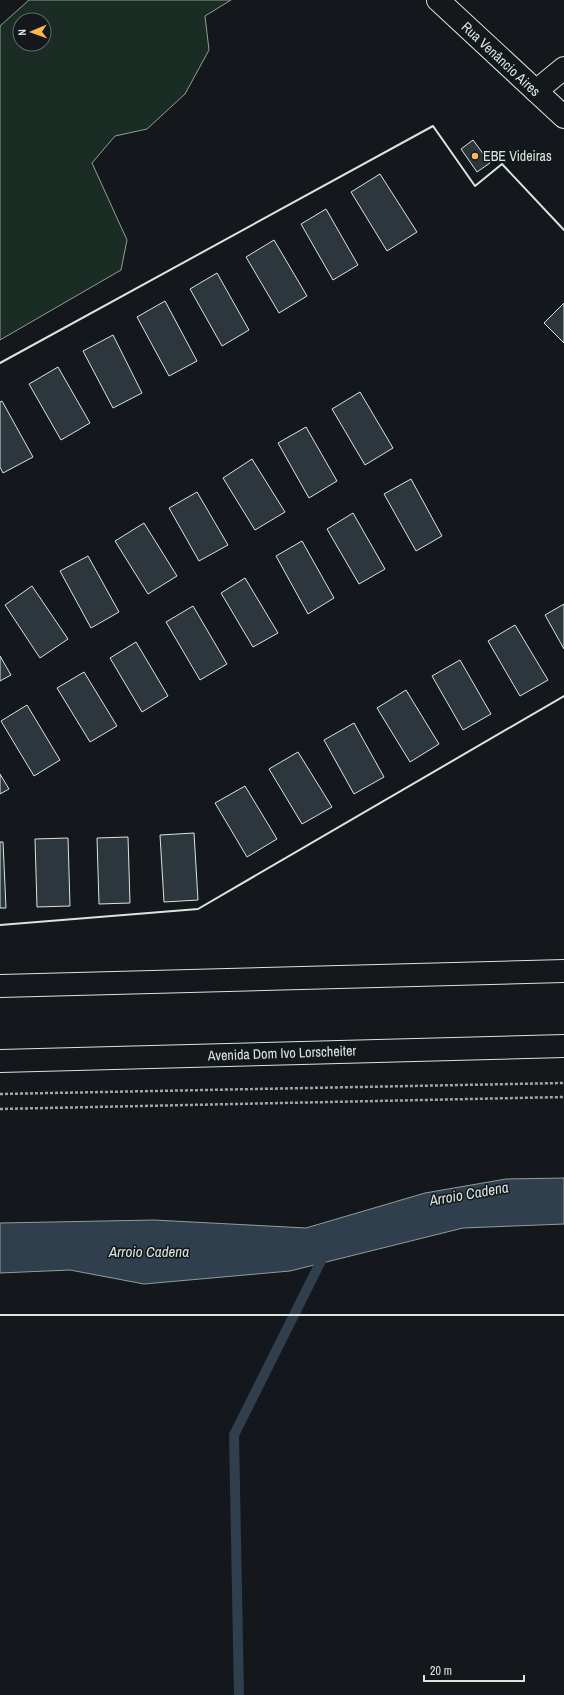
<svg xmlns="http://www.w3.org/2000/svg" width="564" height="1695" font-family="'Archivo Narrow',sans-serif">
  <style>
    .green { fill: #1a2d24; stroke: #939e99; fill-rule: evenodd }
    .water { fill: #2f3f4d; stroke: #939e99 }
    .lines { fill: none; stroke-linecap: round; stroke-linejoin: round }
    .stream { stroke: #2f3f4d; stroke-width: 10 }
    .building { fill: #2c363c; stroke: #d8e6dc }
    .minor-casing { stroke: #d8e6dc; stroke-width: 24 }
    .major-casing { stroke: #d8e6dc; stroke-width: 24 }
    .path { stroke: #9da8a2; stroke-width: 2.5; stroke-dasharray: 3 2; stroke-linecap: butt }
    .minor { stroke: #14181c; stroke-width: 22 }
    .major { stroke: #14181c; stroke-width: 22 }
    .wall { stroke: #d8e6dc; stroke-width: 2 }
    .poi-dot { fill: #ffb74d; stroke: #14181c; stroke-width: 1.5 }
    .labels { text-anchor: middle; stroke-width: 3; stroke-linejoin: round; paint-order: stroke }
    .street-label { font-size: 14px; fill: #d8e6dc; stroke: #14181c }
    .poi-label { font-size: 14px; fill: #d8e6dc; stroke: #14181c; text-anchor: start }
    .water-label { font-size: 15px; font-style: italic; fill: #d8e6dc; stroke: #14181c }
  </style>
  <rect width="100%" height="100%" fill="#14181c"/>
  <path class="green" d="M 29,0 L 231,0 L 205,16 L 209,50 L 185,94 L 147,129 L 115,136 L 92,163 L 127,240 L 121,270 L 0,340 L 0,26 ZM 20,20 L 44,20 L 44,44 L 20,44 Z"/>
  <polygon class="water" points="564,1178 564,1224 463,1228 290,1271 144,1284 70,1270 0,1273 0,1223 154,1220 306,1228 425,1193 506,1179"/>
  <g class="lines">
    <polyline class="stream" points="239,1695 234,1435 326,1251"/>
  </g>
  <g class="building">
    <polygon points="473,140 490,163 477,172 461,149"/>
    <polygon points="380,174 417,232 387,251 351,192"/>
    <polygon points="326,209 358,265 333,280 301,224"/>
    <polygon points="274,240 307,296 279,313 246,257"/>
    <polygon points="217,273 249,330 222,346 190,289"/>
    <polygon points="165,301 197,361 169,376 137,317"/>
    <polygon points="564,303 564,343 544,323"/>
    <polygon points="113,335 142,393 113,408 83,351"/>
    <polygon points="58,367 90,423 61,440 29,384"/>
    <polygon points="360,392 393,448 365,465 332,409"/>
    <polygon points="2,401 33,457 3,473 0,467 0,402"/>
    <polygon points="306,427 337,481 309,498 278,443"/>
    <polygon points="252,459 285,512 255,530 223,478"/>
    <polygon points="411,479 442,536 416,551 384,494"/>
    <polygon points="197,492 228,545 199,561 169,508"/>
    <polygon points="353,513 385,569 359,584 327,529"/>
    <polygon points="144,523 177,576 148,594 115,541"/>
    <polygon points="302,541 334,598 308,614 276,556"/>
    <polygon points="88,556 119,612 91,628 60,571"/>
    <polygon points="245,578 278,633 253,647 221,593"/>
    <polygon points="32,586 68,639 40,658 5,605"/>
    <polygon points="564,604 564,649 545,615"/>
    <polygon points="193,606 227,664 200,680 166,622"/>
    <polygon points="515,625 548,680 520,696 488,641"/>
    <polygon points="136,642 168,696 142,712 110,658"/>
    <polygon points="0,656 11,675 0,681"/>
    <polygon points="460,660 491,714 463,730 432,676"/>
    <polygon points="84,672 117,726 90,742 57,688"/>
    <polygon points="406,690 439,744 410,762 377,708"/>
    <polygon points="27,705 60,760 34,776 1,721"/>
    <polygon points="354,723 384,777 354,794 324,740"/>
    <polygon points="298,752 332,807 302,824 269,769"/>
    <polygon points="0,774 9,789 0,794"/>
    <polygon points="245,786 277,839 247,857 215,803"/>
    <polygon points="194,833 198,900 164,902 160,835"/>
    <polygon points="128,837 130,903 99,904 97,838"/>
    <polygon points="68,838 70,906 37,907 35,839"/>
    <polygon points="0,842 3,842 6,908 0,908"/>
  </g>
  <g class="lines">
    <g class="minor-casing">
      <g id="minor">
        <polyline points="438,0 564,117"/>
        <polyline points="536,91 564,68"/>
      </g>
    </g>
    <g class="major-casing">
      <g id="major">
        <polyline points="0,986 564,971"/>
        <polyline points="0,1061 564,1046"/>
      </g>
    </g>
    <g class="path">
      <polyline points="0,1094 564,1083"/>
      <polyline points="0,1109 564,1097"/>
    </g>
    <use href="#minor" class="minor"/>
    <use href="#major" class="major"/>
    <g class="wall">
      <polyline points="0,363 433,126 475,186 502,164 564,230"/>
      <polyline points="0,925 198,909 564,696"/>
      <polyline points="0,1315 564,1315"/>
    </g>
  </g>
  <circle class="poi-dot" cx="475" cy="156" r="4"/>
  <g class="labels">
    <g class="street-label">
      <text transform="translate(501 59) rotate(43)" y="5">Rua Venâncio Aires</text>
      <text transform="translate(282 1053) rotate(-2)" y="5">Avenida Dom Ivo Lorscheiter</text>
    </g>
    <g class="poi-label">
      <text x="483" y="161">EBE Videiras</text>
    </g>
    <g class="water-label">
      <text transform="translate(469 1194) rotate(-10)" y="5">Arroio Cadena</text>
      <text x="149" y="1257">Arroio Cadena</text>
    </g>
  </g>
  <g transform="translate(32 32) rotate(268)"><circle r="19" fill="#14181c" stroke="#626a69"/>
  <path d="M0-3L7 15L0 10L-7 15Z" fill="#ffb74d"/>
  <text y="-6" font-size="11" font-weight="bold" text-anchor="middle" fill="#d8e6dc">N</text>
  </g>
  <path d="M424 1675v6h100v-6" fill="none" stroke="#d8e6dc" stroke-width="2"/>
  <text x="430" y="1675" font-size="12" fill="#d8e6dc" stroke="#14181c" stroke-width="3" paint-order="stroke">20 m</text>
</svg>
